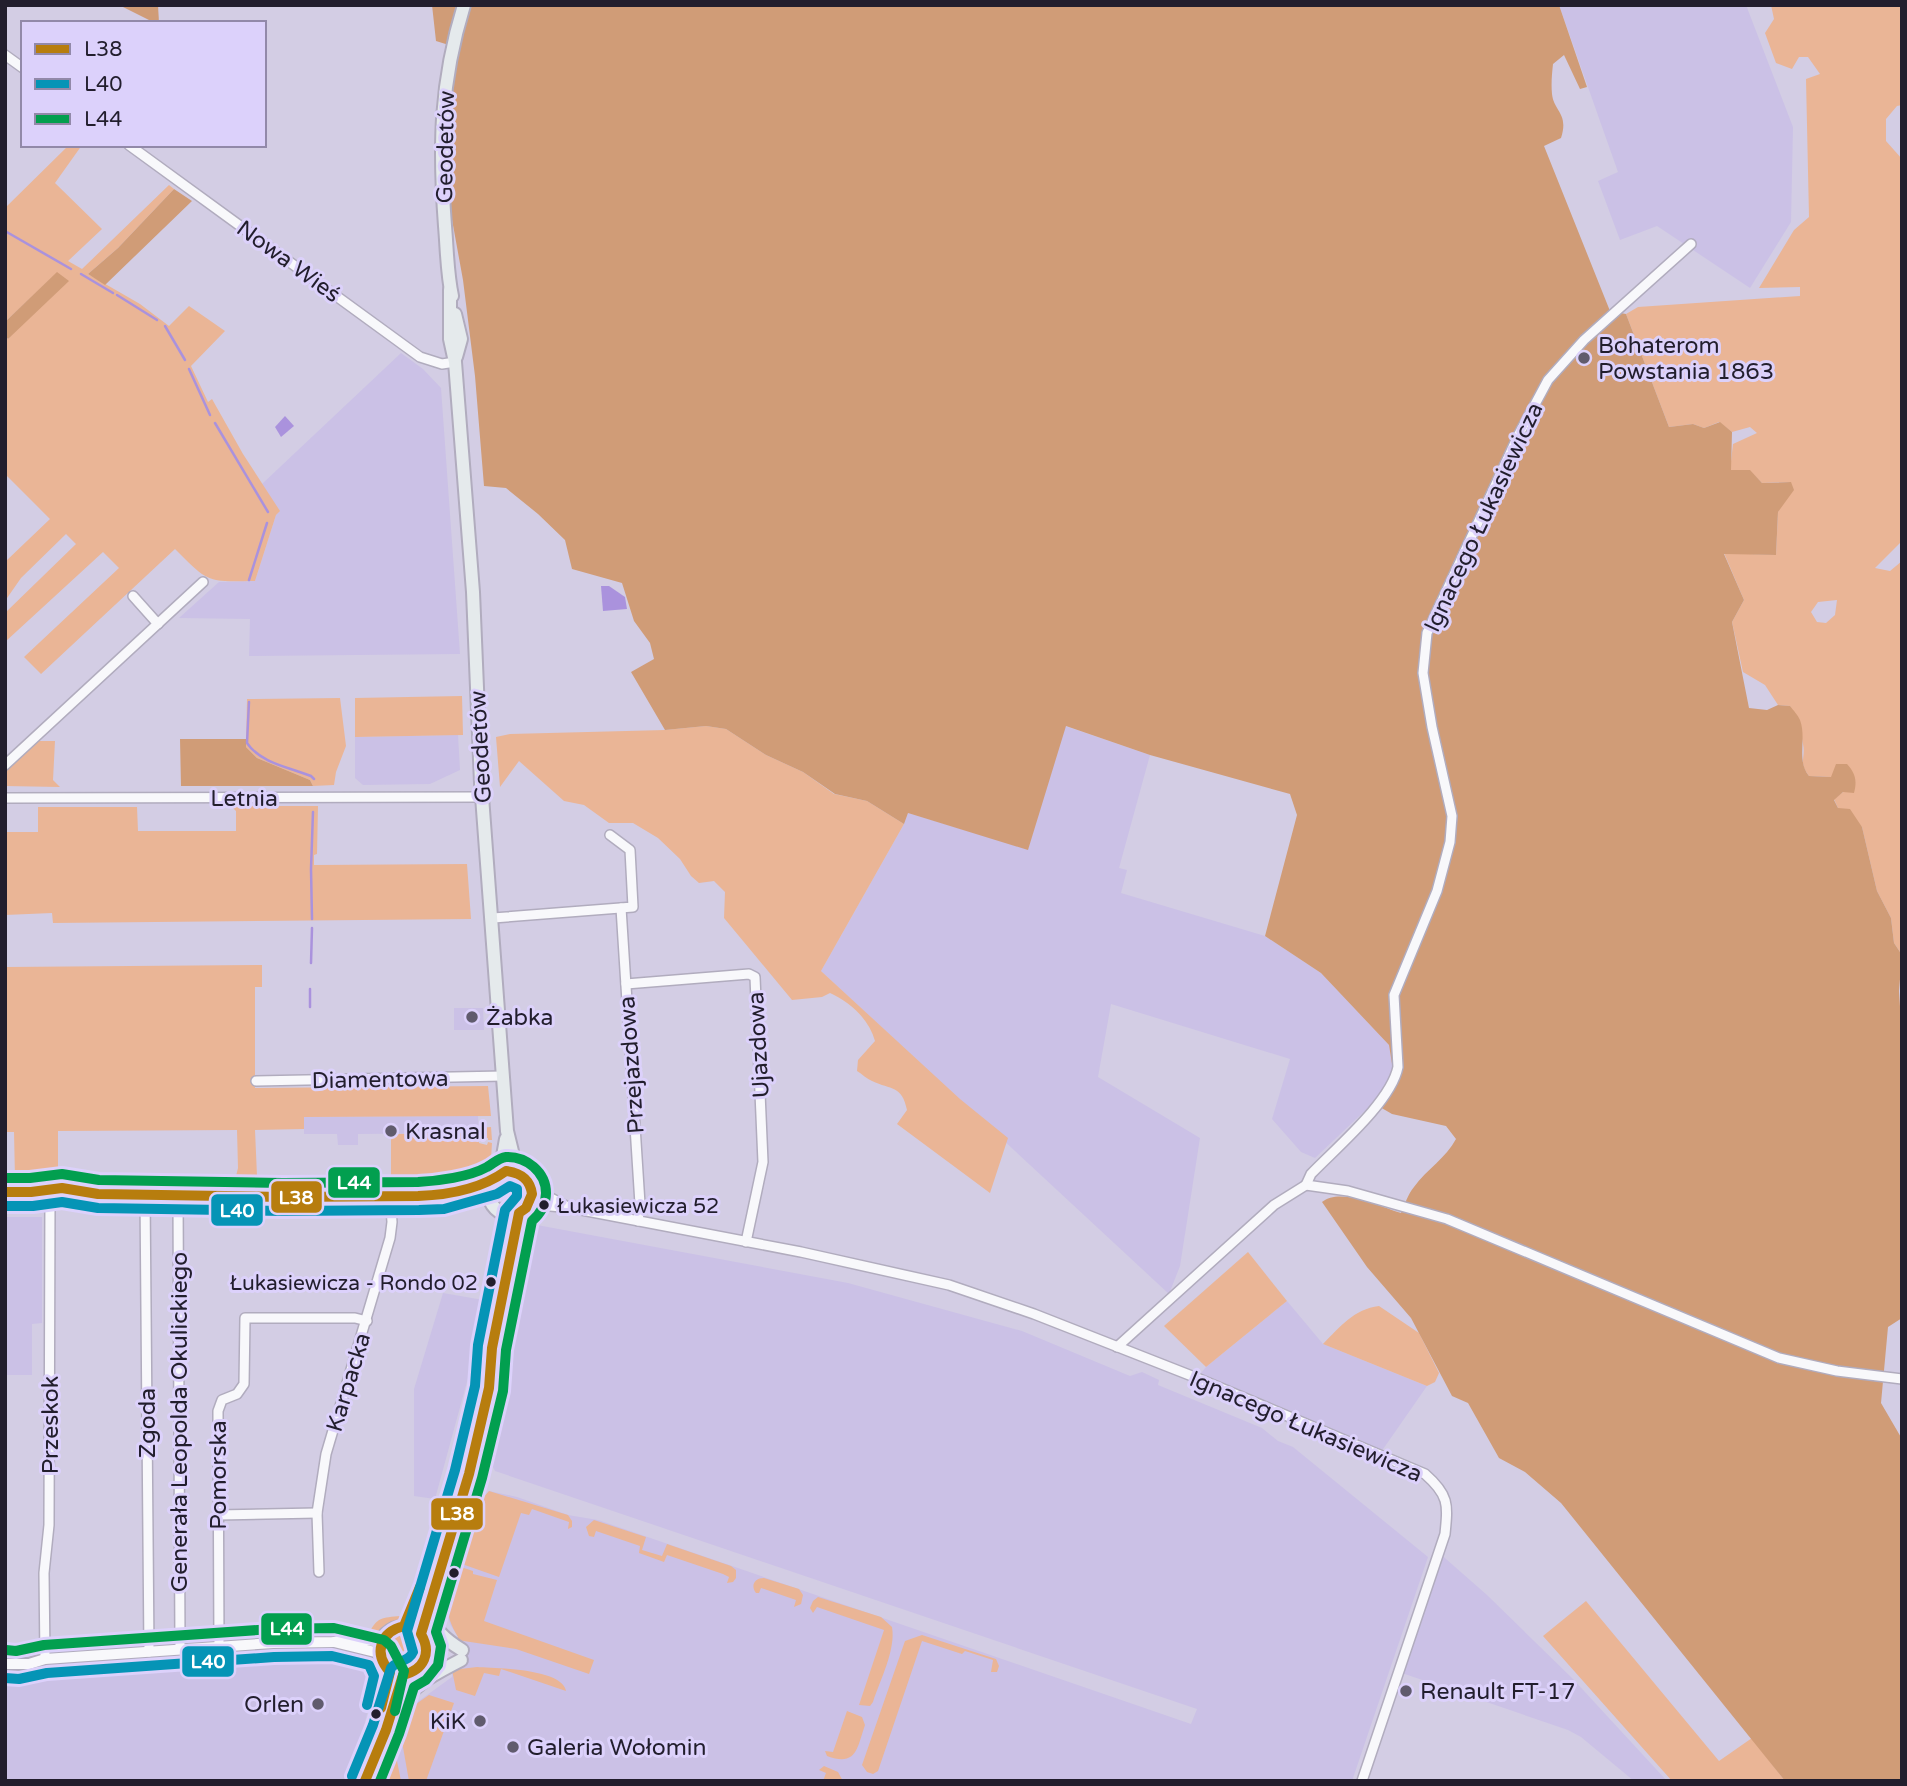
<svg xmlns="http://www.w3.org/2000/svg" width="1907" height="1786" font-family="'Varela Round',sans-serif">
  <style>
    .built { fill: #cbc1e6 }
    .green { fill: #eab596; fill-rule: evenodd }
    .forest { fill: #d09c77 }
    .water { fill: #aa92dd }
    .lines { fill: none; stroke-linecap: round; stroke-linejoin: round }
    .stream { stroke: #aa92dd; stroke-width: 2.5 }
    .minor-casing { stroke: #b1acbe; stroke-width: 12 }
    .tertiary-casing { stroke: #b1acbe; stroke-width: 14 }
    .secondary-casing { stroke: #b1acbe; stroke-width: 16 }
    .minor { stroke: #f8f8fb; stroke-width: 9 }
    .tertiary { stroke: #f8f8fb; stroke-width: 10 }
    .secondary { stroke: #e5eaec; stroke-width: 12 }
    .bus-1-casing { stroke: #dcd1fb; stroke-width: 16 }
    .bus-2-casing { stroke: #dcd1fb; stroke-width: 16 }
    .bus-3-casing { stroke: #dcd1fb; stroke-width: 16 }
    .bus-1 { stroke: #b77d0e; stroke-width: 10 }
    .bus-2 { stroke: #0594b6; stroke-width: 10 }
    .bus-3 { stroke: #029f4f; stroke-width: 10 }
    .poi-dot { fill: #605b6d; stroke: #dcd1fb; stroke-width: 2.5 }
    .bus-dot { fill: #221e2d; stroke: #dcd1fb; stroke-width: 2.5 }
    .labels { text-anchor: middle; stroke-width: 6; stroke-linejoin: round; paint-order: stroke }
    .bus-label { font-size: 21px; fill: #221e2d; stroke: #dcd1fb; text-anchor: start }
    .street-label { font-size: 23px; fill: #221e2d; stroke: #dcd1fb }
    .poi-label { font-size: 23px; fill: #221e2d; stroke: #dcd1fb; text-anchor: start }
    .line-badge { stroke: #dcd1fb; stroke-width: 2.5 }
    .badge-label { font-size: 19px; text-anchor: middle; font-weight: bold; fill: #fff }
  </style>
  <rect width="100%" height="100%" fill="#d3cde4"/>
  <g class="built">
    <polygon points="1559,5 1746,5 1793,127 1791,222 1750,288 1657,226 1620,240 1598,181 1618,172"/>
    <polygon points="401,353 423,369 441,388 460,654 249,656 250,619 179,618 219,582 255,581 276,515 279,511 262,484"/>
    <polygon points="1065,726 1150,755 1119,868 1127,870 1121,893 1265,936 1321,973 1389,1045 1393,1070 1390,1079 1373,1103 1315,1158 1301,1152 1272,1119 1290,1059 1111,1004 1098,1077 1200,1138 1180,1266 1169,1294 821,971 904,824 908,813 1028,849"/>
    <polygon points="458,735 460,770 430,784 363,785 355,778 355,737"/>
    <polygon points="454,1008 483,1008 484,1030 454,1030"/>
    <polygon points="478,1116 479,1133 358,1134 358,1145 338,1145 337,1134 304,1134 304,1129 255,1129 255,1117"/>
    <polygon points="5,1217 42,1217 42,1323 32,1324 32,1375 5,1375"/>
    <polygon points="537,1225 848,1283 1022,1331 1130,1376 1142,1372 1159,1380 1158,1385 1262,1428 1278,1441 1293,1447 1428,1557 1352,1781 382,1781 416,1703 452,1677 458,1637 450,1624 446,1608 476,1506 489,1491 517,1497 568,1515 598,1520 1191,1724 1197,1709 495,1471 483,1448 519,1326 529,1260 529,1229"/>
    <polygon points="443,1293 489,1301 435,1499 414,1496 414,1389"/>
    <polygon points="1287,1301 1323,1344 1427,1386 1379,1455 1197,1378 1206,1367"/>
    <polygon points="1438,1552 1487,1595 1573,1679 1667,1781 1634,1781 1581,1737 1568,1730 1399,1672"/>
    <polygon points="248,1655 293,1655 317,1659 377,1675 350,1781 5,1781 5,1672"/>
  </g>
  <g class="green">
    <path d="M 1771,5 L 1902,5 L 1902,105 L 1897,106 L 1886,119 L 1886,141 L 1902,159 L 1902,541 L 1875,568 L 1890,571 L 1902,561 L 1902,955 L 1894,943 L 1891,918 L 1877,891 L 1862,827 L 1838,808 L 1834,799 L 1843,792 L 1831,777 L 1809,776 C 1798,762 1806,758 1803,744 C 1801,731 1794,718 1790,706 L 1778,705 L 1765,685 L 1743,672 L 1732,622 L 1744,600 L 1724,553 L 1776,555 L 1778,512 L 1790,482 L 1762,483 L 1749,470 L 1730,470 L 1733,444 L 1757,433 L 1750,427 L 1732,432 L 1719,422 L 1704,428 L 1693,424 L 1669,427 L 1626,314 L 1638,307 L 1800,296 L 1800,287 L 1759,288 L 1794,230 L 1809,217 L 1806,79 L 1820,74 L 1808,57 L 1799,57 L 1792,69 L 1776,63 L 1765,33 L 1774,19 ZM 1837,600 L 1835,615 L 1826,623 L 1817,622 L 1811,612 L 1818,602 Z"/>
    <path d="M 69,145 L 82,145 L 55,183 L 102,229 L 68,261 L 82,269 L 169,185 L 174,189 L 118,248 L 88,274 L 140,304 L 169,326 L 189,306 L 225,331 L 191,366 L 208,402 L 212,399 L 243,454 L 280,511 L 276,515 L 255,581 C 207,582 209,583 175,549 L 41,674 L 24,657 L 119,568 L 103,552 L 5,642 L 5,613 L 76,544 L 66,534 L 21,578 L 5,601 L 5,562 L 50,519 L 5,474 L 5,336 L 8,339 L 57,273 L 5,322 L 5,208 Z"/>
    <polygon points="462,696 463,735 355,737 355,698"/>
    <polygon points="340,698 346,746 336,772 334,785 313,786 310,780 257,758 246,747 247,699"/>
    <path d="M 706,726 L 726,729 L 766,755 L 803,772 L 834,794 L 867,801 L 904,824 L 821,971 L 960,1099 L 1008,1138 L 990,1193 L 897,1124 L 907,1110 C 902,1085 891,1090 872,1081 C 867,1079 862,1074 857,1071 L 858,1060 L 875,1041 C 869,1019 850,1002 830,993 L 822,997 L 792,1000 L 724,918 L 725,892 L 714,881 L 699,883 L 691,876 L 680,859 L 658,838 L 633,823 L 609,823 L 584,805 L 564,801 L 519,761 L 500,787 L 496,737 L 510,734 L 665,730 Z"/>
    <polygon points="37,741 55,741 53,780 60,787 5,786 5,770"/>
    <polygon points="231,806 318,806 317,854 314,855 314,865 467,864 471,919 53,923 52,913 5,915 5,832 38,832 38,807 137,807 138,831 236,831 236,811"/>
    <polygon points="262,965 262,987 255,987 255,1088 488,1086 491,1116 304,1117 304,1129 255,1130 257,1176 236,1176 238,1168 237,1130 58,1131 58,1170 65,1178 15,1178 14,1132 5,1132 5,967"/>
    <polygon points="491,1127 492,1140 488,1140 488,1138 479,1139 479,1143 487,1145 488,1142 492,1143 491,1159 474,1172 466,1175 391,1175 391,1134 478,1133 478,1128"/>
    <polygon points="1248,1252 1287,1301 1206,1367 1164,1326"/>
    <path d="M 1379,1306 L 1419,1333 L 1439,1373 L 1435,1382 L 1427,1386 L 1323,1344 C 1340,1327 1354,1309 1379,1306 Z"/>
    <polygon points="489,1491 568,1515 572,1521 572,1527 568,1529 569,1522 532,1509 529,1515 521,1513 499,1577 459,1563 476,1506"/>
    <polygon points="594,1520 646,1537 642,1550 662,1556 667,1544 731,1566 736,1570 736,1578 733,1582 727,1583 729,1577 723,1574 667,1555 664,1562 639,1553 640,1546 596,1531 594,1537 589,1536 586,1527"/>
    <path d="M 458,1566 L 473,1571 L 473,1574 L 497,1580 L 484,1621 L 594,1660 L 589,1674 L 516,1649 L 457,1640 L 458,1637 C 440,1608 450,1597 458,1566 Z"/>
    <path d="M 764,1578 L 799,1589 L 803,1595 L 801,1604 L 794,1607 L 796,1600 L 761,1588 L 759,1593 L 756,1593 C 750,1585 755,1578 764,1578 Z"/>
    <path d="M 818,1597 L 881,1617 L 892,1627 C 896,1650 880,1680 873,1702 L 870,1706 L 859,1705 L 884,1630 L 817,1607 L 813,1613 L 810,1608 L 813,1601 Z"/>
    <polygon points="1586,1601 1719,1761 1752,1738 1785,1781 1672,1781 1543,1636"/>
    <path d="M 409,1608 C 401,1619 383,1633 368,1635 C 378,1616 381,1618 401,1616 Z"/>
    <circle cx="403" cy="1650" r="15"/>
    <polygon points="922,1635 996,1659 999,1666 997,1672 991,1672 993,1660 965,1651 962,1654 922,1641 878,1771 873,1774 867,1772 862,1765 905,1641"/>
    <polygon points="339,1650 359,1654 358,1658 354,1661 330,1656"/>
    <path d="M 477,1667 C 496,1668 563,1669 566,1691 L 501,1669 L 499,1676 L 484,1673 L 475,1696 L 456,1690 L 452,1670 Z"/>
    <polygon points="429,1695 454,1703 426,1781 409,1781 401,1736 416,1704"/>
    <path d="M 847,1711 L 862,1717 L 865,1725 C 857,1748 857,1767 827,1756 L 825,1751 L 833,1752 Z"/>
    <polygon points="395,1751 401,1781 382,1781"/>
    <polygon points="824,1766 838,1772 843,1781 823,1781 826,1773 819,1770"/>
  </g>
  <g class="forest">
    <polygon points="119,5 158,5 159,23 155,23"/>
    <path d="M 432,5 L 1559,5 L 1587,87 L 1580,89 L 1564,55 L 1553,64 C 1552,73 1551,84 1552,94 C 1554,112 1569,113 1561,138 L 1544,146 L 1610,311 L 1626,314 L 1669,427 L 1693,424 L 1704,428 L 1720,422 L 1732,432 L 1731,470 L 1750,470 L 1762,483 L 1791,482 L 1794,490 L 1778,512 L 1776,555 L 1724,554 L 1744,600 L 1732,622 L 1749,708 L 1767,710 L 1778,705 L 1790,706 C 1793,710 1798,715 1800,720 C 1807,739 1796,760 1809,776 L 1831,777 L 1836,764 L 1847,764 C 1856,774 1857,781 1854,793 L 1843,792 L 1834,800 L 1838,808 L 1850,809 L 1862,827 L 1877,891 L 1891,918 L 1894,943 L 1902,955 L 1899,991 L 1902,1037 L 1902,1318 L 1888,1327 L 1881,1403 L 1902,1439 L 1902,1781 L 1785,1781 L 1561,1503 L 1525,1472 L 1499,1458 L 1468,1403 L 1452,1396 L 1411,1318 L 1367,1267 L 1322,1202 C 1340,1187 1379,1206 1401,1213 C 1405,1204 1408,1194 1414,1187 C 1427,1169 1446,1158 1456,1139 L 1446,1126 L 1392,1114 L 1373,1103 L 1390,1079 L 1393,1070 L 1389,1045 L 1321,973 L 1265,936 L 1297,815 L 1290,794 L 1150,755 L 1066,726 L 1028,850 L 908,813 L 904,824 L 867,801 L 835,794 L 803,772 L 766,755 L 726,729 L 706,726 L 665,730 L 631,672 L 654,659 L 650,643 L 634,621 L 622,583 L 572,569 L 565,540 L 538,514 L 506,488 L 484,486 L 475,376 L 463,280 L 441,159 L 452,46 L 436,41 Z"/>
    <polygon points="174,189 192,201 105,285 88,274 118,248"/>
    <polygon points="57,272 69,281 8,339 5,336 5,322"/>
    <polygon points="180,739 246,739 246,747 257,758 310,780 313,786 181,786"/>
  </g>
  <g class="water">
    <polygon points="285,416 294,426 281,437 275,427"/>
    <polygon points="601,586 609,586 625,597 627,609 603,611"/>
  </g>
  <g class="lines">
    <g class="stream">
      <polyline points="5,231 71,269"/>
      <polyline points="81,274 113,293"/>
      <polyline points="117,295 157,320"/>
      <polyline points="165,326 185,360"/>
      <polyline points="189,369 210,415"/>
      <polyline points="215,423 268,512"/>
      <polyline points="249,580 267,523"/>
      <path d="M 249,702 L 247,743 C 260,763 291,768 311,776 L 314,779"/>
      <polyline points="312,919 311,869 313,812"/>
      <polyline points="311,963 312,928"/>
      <polyline points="310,1007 310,989"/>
    </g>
    <g class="minor-casing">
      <g id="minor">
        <polyline points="5,55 23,68"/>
        <polyline points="129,145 420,357 442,364 455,362"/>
        <polyline points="133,596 158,624"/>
        <polyline points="5,765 203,582"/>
        <polyline points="5,798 483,797"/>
        <polyline points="621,908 640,1204 638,1221"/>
        <polyline points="493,918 633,907 630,850 610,835"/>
        <polyline points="626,984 749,974 755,977 763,1162 746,1242"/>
        <polyline points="256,1081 503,1076"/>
        <path d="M 1306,1185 L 1311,1174 C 1336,1148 1391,1102 1398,1067 L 1394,995 L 1437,891 L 1450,842 L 1452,816 L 1432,727 L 1423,673 L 1427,633 L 1519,434 L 1548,380 L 1584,340 L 1691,244"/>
        <polyline points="532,1188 566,1206"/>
        <polyline points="46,1190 76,1188 94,1193"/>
        <path d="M 5,1192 C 39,1192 63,1200 98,1194 L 283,1197 L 440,1195 L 489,1198"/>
        <polyline points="448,1192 492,1181"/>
        <polyline points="145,1195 149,1652"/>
        <polyline points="178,1195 180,1649"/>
        <path d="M 530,1204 L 571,1208 L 801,1252 L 949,1285 L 1034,1314 L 1197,1378 L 1425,1474 C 1449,1495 1448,1504 1445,1534 L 1362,1781"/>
        <polyline points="1117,1347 1274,1205 1306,1185 1348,1191 1447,1219 1779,1358 1837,1371 1902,1379"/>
        <polyline points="218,1515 317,1513"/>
        <polyline points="319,1572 317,1513 326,1454 390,1238 392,1222 390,1195"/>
        <polyline points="219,1647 218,1411 222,1400 237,1394 244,1384 245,1318 355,1318 367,1321"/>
        <polyline points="45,1659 44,1573 49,1525 50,1193"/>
      </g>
    </g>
    <g class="tertiary-casing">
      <g id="tertiary">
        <polyline points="334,1642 379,1653"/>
        <polyline points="5,1664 29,1664 45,1659 273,1643 334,1642 346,1639 381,1641"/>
      </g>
    </g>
    <g class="secondary-casing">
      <g id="secondary">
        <polyline points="450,290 450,339 455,362 473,592 481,783 507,1131 517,1172"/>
        <path d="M 452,296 C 447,273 447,249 445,226 C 439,146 440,83 464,5"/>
        <polyline points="455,314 461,339 456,357"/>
        <circle cx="511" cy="1193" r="22"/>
        <polyline points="500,1173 506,1139"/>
        <path d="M 429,1610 C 434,1630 444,1639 462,1650"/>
        <polyline points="404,1626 414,1606 428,1565 485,1374"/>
        <circle cx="403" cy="1651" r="24"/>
        <polyline points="421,1634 469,1474 489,1388 492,1348 519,1213"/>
        <path d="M 396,1712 C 413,1683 433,1675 461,1660"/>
        <polyline points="375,1758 403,1675"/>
        <polyline points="362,1781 390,1672"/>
      </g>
    </g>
    <use href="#minor" class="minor"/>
    <use href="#tertiary" class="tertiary"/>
    <use href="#secondary" class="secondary"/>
    <g class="bus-1-casing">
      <g id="bus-1">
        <path d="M 5,1192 L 31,1192 L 62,1188 L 98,1194 L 283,1197 L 418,1196 C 448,1195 481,1189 506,1171 C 521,1173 530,1179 532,1194 L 526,1208 L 519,1213 L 492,1348 L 489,1388 L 469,1474 L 421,1634 C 432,1653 424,1670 403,1675 L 386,1730 L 365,1781"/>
        <path d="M 381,1708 L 390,1672 C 373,1653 380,1632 404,1626 L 420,1587"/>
      </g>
    </g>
    <g class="bus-2-casing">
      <g id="bus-2">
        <path d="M 5,1206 L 33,1206 L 62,1202 L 98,1208 L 283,1211 L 419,1210 L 444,1209 L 497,1194 L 510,1186 L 517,1189 L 517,1196 L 505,1210 L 478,1345 L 475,1386 L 455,1470 L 407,1631 L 413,1652 C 409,1662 397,1660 391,1668 L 373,1725 L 352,1776"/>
        <polyline points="5,1678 19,1679 47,1673 274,1657 332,1656 369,1665 374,1676 367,1705"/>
      </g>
    </g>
    <g class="bus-3-casing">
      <g id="bus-3">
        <path d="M 5,1178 L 30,1178 L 62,1174 L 99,1180 L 283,1183 L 418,1182 C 438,1181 469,1177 487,1167 C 493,1164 498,1158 506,1157 C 526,1156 546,1172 546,1193 C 546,1204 540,1214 532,1221 L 506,1350 L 503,1391 L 482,1478 L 436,1632 L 441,1646 L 438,1665 L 426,1680 L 414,1687 L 399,1734 L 380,1781"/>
        <polyline points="6,1650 16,1651 44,1645 272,1629 334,1628 384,1640 391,1646 404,1671 395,1711"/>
      </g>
    </g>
    <use href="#bus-1" class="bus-1"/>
    <use href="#bus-2" class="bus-2"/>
    <use href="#bus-3" class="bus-3"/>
  </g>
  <g class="poi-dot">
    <circle cx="1584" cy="358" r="7"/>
    <circle cx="472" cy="1017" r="7"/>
    <circle cx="391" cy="1131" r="7"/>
    <circle cx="1406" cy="1691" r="7"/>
    <circle cx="318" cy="1704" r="7"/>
    <circle cx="480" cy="1721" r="7"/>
    <circle cx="513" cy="1747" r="7"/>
  </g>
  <g class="bus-dot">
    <circle cx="544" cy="1205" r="6"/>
    <circle cx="491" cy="1282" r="6"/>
    <circle cx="454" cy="1573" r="6"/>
    <circle cx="376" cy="1714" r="6"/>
  </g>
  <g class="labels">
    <g class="bus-label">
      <text x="557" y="1213">Łukasiewicza 52</text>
      <text x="478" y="1290" text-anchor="end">Łukasiewicza - Rondo 02</text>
    </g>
    <g class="street-label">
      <text transform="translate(445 147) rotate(-89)" y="8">Geodetów</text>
      <text transform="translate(289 261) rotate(36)" y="8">Nowa Wieś</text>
      <text transform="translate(1483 517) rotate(-65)" y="8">Ignacego Łukasiewicza</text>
      <text transform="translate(480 747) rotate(-93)" y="8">Geodetów</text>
      <text x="244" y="806">Letnia</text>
      <text transform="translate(758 1045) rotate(-93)" y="8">Ujazdowa</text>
      <text transform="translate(631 1065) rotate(-94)" y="8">Przejazdowa</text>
      <text transform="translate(380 1079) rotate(-1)" y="8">Diamentowa</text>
      <text transform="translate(348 1382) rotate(-73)" y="8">Karpacka</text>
      <text transform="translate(179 1422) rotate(-90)" y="8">Generała Leopolda Okulickiego</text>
      <text transform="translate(147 1423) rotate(-90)" y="8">Zgoda</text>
      <text transform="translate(50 1425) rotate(-90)" y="8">Przeskok</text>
      <text transform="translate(1306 1426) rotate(23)" y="8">Ignacego Łukasiewicza</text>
      <text transform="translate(218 1475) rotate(-90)" y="8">Pomorska</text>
    </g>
    <g class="poi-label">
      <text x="1598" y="353">Bohaterom<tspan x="1598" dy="26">Powstania 1863</tspan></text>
      <text x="486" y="1025">Żabka</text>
      <text x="405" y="1139">Krasnal</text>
      <text x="1420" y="1699">Renault FT-17</text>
      <text x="304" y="1712" text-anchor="end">Orlen</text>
      <text x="466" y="1729" text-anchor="end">KiK</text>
      <text x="527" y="1755">Galeria Wołomin</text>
    </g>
  </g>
  <g class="line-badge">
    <rect x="327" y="1166" width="54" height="33" rx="7" fill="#029f4f"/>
    <rect x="270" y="1180" width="53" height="34" rx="7" fill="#b77d0e"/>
    <rect x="210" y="1193" width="54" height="34" rx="7" fill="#0594b6"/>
    <rect x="430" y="1497" width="54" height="34" rx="7" fill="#b77d0e"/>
    <rect x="260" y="1612" width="53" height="34" rx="7" fill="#029f4f"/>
    <rect x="181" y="1645" width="54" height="33" rx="7" fill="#0594b6"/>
  </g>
  <g class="badge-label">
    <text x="354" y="1189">L44</text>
    <text x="296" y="1204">L38</text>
    <text x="237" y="1217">L40</text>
    <text x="457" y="1520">L38</text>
    <text x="287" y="1635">L44</text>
    <text x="208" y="1668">L40</text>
  </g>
  <rect width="1907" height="1786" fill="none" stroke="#221e2d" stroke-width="14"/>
  <rect x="21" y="21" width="245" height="126" fill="#dcd1fb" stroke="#9289a9" stroke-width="2"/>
  <rect x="35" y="44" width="35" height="10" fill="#b77d0e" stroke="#9289a9" stroke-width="2"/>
  <text x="84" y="56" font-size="21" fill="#221e2d">L38</text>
  <rect x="35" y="79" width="35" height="10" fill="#0594b6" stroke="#9289a9" stroke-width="2"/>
  <text x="84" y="91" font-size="21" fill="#221e2d">L40</text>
  <rect x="35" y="114" width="35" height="10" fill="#029f4f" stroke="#9289a9" stroke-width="2"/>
  <text x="84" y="126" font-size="21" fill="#221e2d">L44</text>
</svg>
